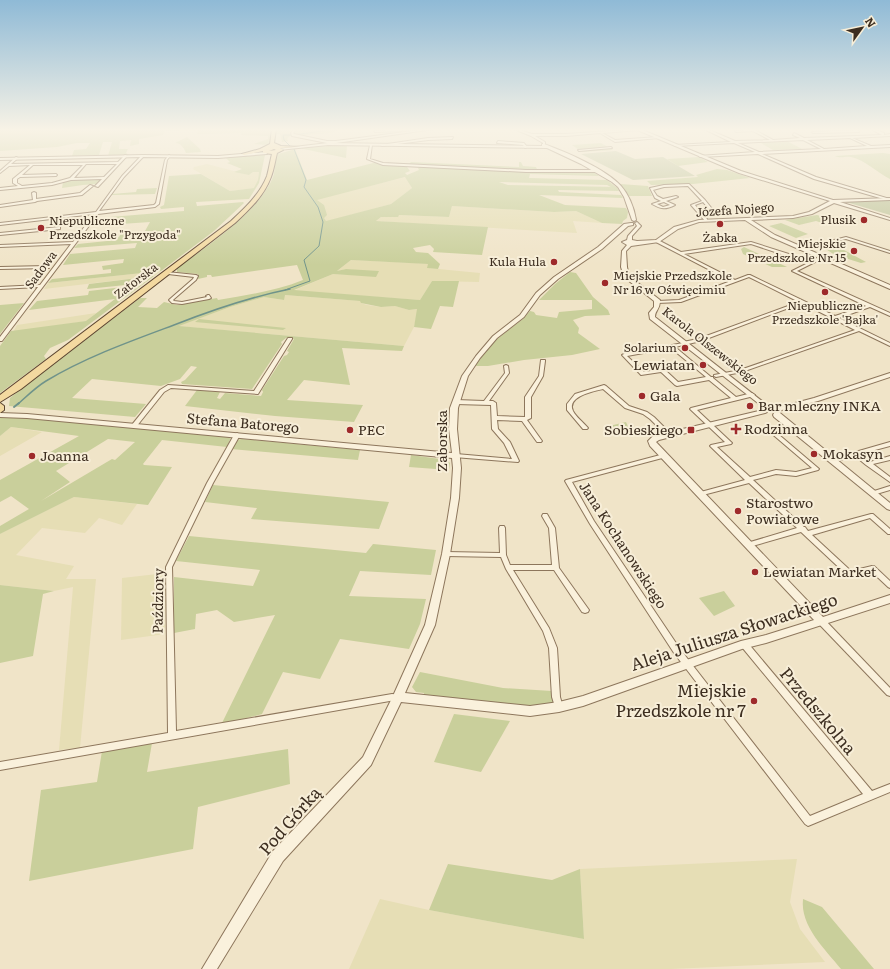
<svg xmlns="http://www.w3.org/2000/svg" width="890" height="969" font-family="Literata,serif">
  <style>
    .farmland { fill: #e6deb5 }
    .green { fill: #c9cf9b; fill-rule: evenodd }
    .cemetery { fill: #bfc49a }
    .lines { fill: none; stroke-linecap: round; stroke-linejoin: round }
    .stream-far2 { stroke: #6f938a; stroke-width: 1 }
    .stream-far1 { stroke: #6f938a; stroke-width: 1.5 }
    .stream { stroke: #6f938a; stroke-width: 2 }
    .pedestrian-casing { stroke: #8d765c; stroke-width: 2 }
    .minor-casing { stroke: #8d765c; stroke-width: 2 }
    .tertiary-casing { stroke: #8d765c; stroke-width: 2 }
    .primary-casing { stroke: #5b4430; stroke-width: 2 }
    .pedestrian { fill: #faf1dc; fill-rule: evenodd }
    .minor { fill: #faf1dc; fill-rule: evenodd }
    .tertiary { fill: #faf1dc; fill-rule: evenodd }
    .primary { fill: #f3d9a0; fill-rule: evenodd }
    .poi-dot { fill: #9e2a2b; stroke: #f7eed8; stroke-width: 1.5 }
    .labels { text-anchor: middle; stroke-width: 4; stroke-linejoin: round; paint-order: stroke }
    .far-street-label { font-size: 12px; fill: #3d2e20; stroke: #f7eed8 }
    .far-poi-label { font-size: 12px; fill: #3d2e20; stroke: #f7eed8; text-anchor: end }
    .poi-label { font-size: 14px; fill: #3d2e20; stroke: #f7eed8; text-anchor: start }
    .street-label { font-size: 14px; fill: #3d2e20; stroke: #f7eed8 }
    .near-street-label { font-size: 17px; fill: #3d2e20; stroke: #f7eed8 }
    .near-poi-label { font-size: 17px; fill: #3d2e20; stroke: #f7eed8; text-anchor: end }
  </style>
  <rect width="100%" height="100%" fill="#f0e4c8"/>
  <g class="farmland">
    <polygon points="207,164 249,175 253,172 259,172 258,180 255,188 230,191 193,169 194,167"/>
    <polygon points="406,177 412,188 391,204 325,222 316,199"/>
    <polygon points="452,206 554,212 576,211 602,223 573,221 577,233 376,221 381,217 399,215 449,217"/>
    <polygon points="351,260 415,263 429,264 428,268 480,273 479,282 432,281 420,300 293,291 333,274 376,276 354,270 346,269 336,272"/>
    <polygon points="161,271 154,276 44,289 48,283"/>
    <polygon points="284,295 361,301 361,303 367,305 381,307 395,306 409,310 418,309 414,327 404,346 178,326 230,307 264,297 284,300"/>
    <polygon points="96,313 87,321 13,332 17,325"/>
    <polygon points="11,427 42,432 0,456 0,436"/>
    <polygon points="74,497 137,504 122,525 99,518 85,533 42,528 16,555 74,566 66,579 96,579 80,748 59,750 73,587 54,591 0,585 0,534"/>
    <polygon points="166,573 165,634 121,640 122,578"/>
    <polygon points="797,859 790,902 800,929 825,962 671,969 349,969 380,899 429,910 584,939 580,869"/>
  </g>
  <g class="green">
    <polygon points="0,129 182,129 180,131 165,131 163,135 139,139 139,144 130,146 131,140 120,141 119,149 128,149 126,153 129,155 108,156 112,142 103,142 99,155 72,156 74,150 86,149 90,143 77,143 57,147 0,151"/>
    <polygon points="198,129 343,129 330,133 290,136 287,139 288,141 282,142 280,134 271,134 268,145 254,144 268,139 268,136 241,135 242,133 197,134"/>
    <path d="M 187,137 L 200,149 L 201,152 L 186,153 C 184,148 181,143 175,143 Z"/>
    <polygon points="787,141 802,149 773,150 759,142"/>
    <polygon points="601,143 613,150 582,152 572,145"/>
    <polygon points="323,145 347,145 346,158 299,148"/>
    <path d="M 295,149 L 307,180 L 377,162 L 407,167 L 410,171 L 405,173 L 407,175 L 419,170 L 418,168 L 420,166 L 409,164 L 411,162 L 519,167 L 519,162 L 521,162 L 523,166 L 536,167 L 538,172 L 562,172 L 562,169 L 589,169 L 599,176 L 530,174 L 529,178 L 607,180 L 616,187 L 611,187 L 607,185 L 499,182 L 508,185 L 617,187 L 619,191 L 558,190 L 559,192 L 621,195 L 623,198 L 539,195 L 565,205 L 626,208 L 628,212 L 627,218 L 623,221 L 622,224 L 602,223 L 576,211 L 554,212 L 452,206 L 449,217 L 399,215 L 398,217 L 381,217 L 376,221 L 488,227 L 482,255 L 433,252 L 434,249 L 430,245 L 413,248 L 416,252 L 428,253 L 440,264 L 438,269 L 427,268 L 428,264 L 351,260 L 337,271 L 346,269 L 379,271 L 376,277 L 333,274 L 294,290 L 420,300 L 432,281 L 459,281 L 453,307 L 440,306 L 431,329 L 414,327 L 417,309 L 409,310 L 395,306 L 381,307 L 361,303 L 360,301 L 285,295 L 284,300 L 264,297 L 230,307 L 179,326 L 404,346 L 402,351 L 342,348 L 350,385 L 304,380 L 287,400 L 363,405 L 354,422 L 275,416 L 185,406 L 197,390 L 220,392 L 217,398 L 220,399 L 225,393 L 261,396 L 263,392 L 262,390 L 284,356 L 287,355 L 289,352 L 287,351 L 294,339 L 286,338 L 281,342 L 282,344 L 252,389 L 182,384 L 181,382 L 185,380 L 197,367 L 191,366 L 180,379 L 161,386 L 92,379 L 72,398 L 146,404 L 135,417 L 9,406 L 10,398 L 22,388 L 140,298 L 147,298 L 138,307 L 157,308 L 164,302 L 177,305 L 217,298 L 218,300 C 247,295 276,291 303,280 L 297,265 L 212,277 L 211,275 L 207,275 L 207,277 L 198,279 L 198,274 L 177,272 L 177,268 C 207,246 262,210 274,174 C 275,168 275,161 275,155 ZM 405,177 L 412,188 L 391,204 L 326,221 L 324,218 L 327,215 L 324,205 L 317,200 Z"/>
    <path d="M 883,153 L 890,154 L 890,179 C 878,173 865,160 851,157 C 845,156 841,159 835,156 Z"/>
    <polygon points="259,154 265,155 259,183 249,199 196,202 197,206 243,202 244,203 214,231 161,271 48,283 52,279 111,273 111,269 103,270 102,266 123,263 124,259 63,265 70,254 135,248 137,243 74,248 78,244 107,241 110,238 119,237 121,233 145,231 150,222 121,224 122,220 108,221 110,217 184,211 184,207 161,209 160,207 164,205 169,176 201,174 230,191 254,188 258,180 259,172 253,172 249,175 234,172 242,169 227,163 230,162 226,158"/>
    <polygon points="699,157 708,162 678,166 667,159"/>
    <polygon points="717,169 727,170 750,178 693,184 651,185 647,181 698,177 696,175"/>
    <polygon points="72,179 102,179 96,184 83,185 62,188 63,182"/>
    <polygon points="620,184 648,186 652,196 629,196"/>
    <polygon points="157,188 155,194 112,195 112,194 136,192 137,189"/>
    <polygon points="817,215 834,220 822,223 816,221 799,225 785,220"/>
    <polygon points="781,223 808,234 796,238 769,226"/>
    <polygon points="833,244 866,262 861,263 845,258 831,257 835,255 821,246"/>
    <polygon points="744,247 787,267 772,267 743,254 741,249"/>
    <polygon points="570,272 576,273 593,297 608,310 610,315 585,316 573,320 579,328 578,333 600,349 572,355 524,360 488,366 475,366 492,343 523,319 530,311 534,312 536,315 557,318 559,312 592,309 592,300 539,300 555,284"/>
    <polygon points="154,276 68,340 50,348 44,356 46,359 0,393 0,346 11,331 86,321 115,299 29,310 37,301 88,295 89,291 132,286 135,284 87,289 89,284"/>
    <polygon points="24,303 0,334 0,305"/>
    <polygon points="199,319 286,328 283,330 195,322"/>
    <path d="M 7,417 L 58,420 L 231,437 L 227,447 L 162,440 L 143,464 L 144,465 L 172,467 L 148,505 L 74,497 L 0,534 L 0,526 L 29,509 L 11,496 L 0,502 L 0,480 L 79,436 L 11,427 L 0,436 L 0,418 ZM 108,439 L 135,442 L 115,460 L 112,459 L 41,501 L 70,482 L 56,471 Z"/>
    <polygon points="626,422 629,429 611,434 605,427"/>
    <polygon points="242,439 360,450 358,460 231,449 236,440"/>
    <polygon points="411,455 447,460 450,463 449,470 409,467"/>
    <polygon points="213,485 389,502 379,529 251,519 257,508 205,502"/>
    <polygon points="189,536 366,553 373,544 436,550 431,575 360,571 349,596 426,599 420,624 409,649 340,639 320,679 283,672 262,714 221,725 275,615 234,622 217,610 196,614 195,629 174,633 174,577 253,586 260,570 176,561"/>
    <polygon points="0,585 54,591 43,594 33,656 0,663"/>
    <polygon points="724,591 735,606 714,616 699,598"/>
    <polygon points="420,672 503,688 552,691 555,705 529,707 424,697 424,693 416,692 412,687"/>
    <polygon points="454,714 510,721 481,772 434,762"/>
    <polygon points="152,743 147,772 288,749 290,784 198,807 193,849 29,881 41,790 97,782 102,751"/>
    <polygon points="448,864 552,880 580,869 584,939 429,910"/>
    <path d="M 803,899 L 822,907 L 874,969 L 841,969 C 825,949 800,926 803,899 Z"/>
  </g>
  <g class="cemetery">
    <polygon points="616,151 635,159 663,157 695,176 633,180 581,154"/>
    <polygon points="890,200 890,215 846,202"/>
  </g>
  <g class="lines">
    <g class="stream-far2">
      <polyline points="294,135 336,129"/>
      <polyline points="290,146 284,140 283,135 291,135"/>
      <polyline points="285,290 310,281 304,260 319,246 323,222 318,207 304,187 306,180 294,149"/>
    </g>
    <path class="stream-far1" d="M 18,404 C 27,396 36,387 46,381 C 86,357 131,341 174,325 C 212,310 250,297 290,289"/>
    <polyline class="stream" points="14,407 19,403"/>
    <g class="pedestrian-casing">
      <polygon id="pedestrian" points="611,147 612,148 579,151 578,150"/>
    </g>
    <g class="minor-casing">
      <g id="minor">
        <polygon points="294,129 296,129 293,133 294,134 327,141 336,141 428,129 434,129 336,143 327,143 292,136 291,133"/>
        <polygon points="401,129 402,131 375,132 374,131"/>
        <polygon points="514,129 517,129 532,134 566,134 640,129 639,130 602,133 615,140 658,137 659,138 615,142 600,133 566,136 535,136 545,142 545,145 544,146 543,145 543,143 531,136"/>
        <path d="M 704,129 L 707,129 L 735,141 L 770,140 L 753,131 L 736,132 L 735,131 L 753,129 L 773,140 L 800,138 L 793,135 L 794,133 L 804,138 L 882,135 L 871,129 L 874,129 L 884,133 L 884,135 L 890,134 L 890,136 L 852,138 L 871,146 L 890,145 L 890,147 L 762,154 L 816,177 L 890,199 L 887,200 L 814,179 L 758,154 L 700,157 L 699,156 L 755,152 L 734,143 L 675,146 L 674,145 L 731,142 ZM 850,138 L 867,146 L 824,149 L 807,140 ZM 803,140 L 821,149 L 759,152 L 738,143 Z"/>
        <polygon points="858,130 859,132 813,133 812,132"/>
        <polygon points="453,137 452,139 428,140 382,146 381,145 428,138"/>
        <polygon points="498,141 524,143 527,147 525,148 523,145 497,143"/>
        <polygon points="371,144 372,145 370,159 383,163 526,170 596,170 597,171 596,172 526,172 383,165 367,159 370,145"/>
        <path d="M 125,155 L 127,156 L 98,187 L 95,186 L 102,179 L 71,180 L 52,185 L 0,190 L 0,188 L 18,186 L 13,183 L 13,179 L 30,165 L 9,166 L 0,173 L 0,171 L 16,157 L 18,158 L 11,164 L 118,162 ZM 86,164 L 117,164 L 104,177 L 74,178 ZM 33,165 L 83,165 L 70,178 L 52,183 L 22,186 L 17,183 L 17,179 L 20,177 L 56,176 L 57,175 L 56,174 L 22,175 Z"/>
        <polygon points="142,155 144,156 124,177 99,211 154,205 156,203 165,160 169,155 170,156 167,160 159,204 155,207 98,214 2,341 0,341 0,337 38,287 0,289 0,287 40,285 71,244 0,247 0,245 73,242 94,214 0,225 0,223 96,212 122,176"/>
        <path d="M 689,184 L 705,200 L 713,210 L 711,211 L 700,211 L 707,219 L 707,221 L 705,221 L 691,205 L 702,201 L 688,186 L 664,187 L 653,190 L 657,196 L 663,199 L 676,196 L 678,197 L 666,201 L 675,205 C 665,210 661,209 652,204 L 661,201 L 655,198 L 650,188 L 664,185 ZM 664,202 L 670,205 L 663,207 L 657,204 ZM 703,202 L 709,209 L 698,209 L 695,205 Z"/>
        <polygon points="90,185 93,186 82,195 37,201 35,202 0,207 0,205 33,200 32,193 34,192 36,193 36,199 80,193"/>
        <polygon points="59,227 60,227 60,229 0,235 0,233"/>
        <polygon points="846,237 890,251 890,253 846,239 801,250 799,249"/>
        <path d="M 656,240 L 658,240 L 681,252 L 751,242 L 811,261 L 821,256 L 823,256 L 823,258 L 797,271 L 890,313 L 890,316 L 870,307 L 839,318 L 890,343 L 890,346 L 859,331 L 742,372 L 740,371 L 740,370 L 855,330 L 802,303 L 701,341 L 675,347 L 711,377 L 713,377 L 713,378 L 736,397 L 752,393 L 755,395 L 754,396 L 697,410 L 731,442 L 732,443 L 731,444 L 717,447 L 750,477 L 776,470 L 796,472 L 812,468 L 771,433 L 774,431 L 794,427 L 796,428 L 797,429 L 796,430 L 778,434 L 818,468 L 819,469 L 818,470 L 796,476 L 776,474 L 753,480 L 804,527 L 805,527 L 808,531 L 871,514 L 873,514 L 890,529 L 890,534 L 888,534 L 870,518 L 812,535 L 851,571 L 872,566 L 874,566 L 890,581 L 890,588 L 888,587 L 871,571 L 850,577 L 848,576 L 801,532 L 749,547 L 747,547 L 746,545 L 747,543 L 797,528 L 749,483 L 699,496 L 697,495 L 696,494 L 697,493 L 745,480 L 710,446 L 711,445 L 725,442 L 690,409 L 691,408 L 731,398 L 709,380 L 677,386 L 675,385 L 661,372 L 641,375 L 622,355 L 624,354 L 683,343 L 683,342 L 698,339 L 799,302 L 749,277 L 681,302 L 657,303 L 657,301 L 658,301 L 679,300 L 731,281 L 656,242 ZM 751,244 L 808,263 L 792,271 L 866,306 L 835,316 L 750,275 L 748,275 L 735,280 L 684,254 ZM 671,348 L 706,377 L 678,382 L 664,369 L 644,372 L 627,356 Z"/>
        <polygon points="48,266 49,266 49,268 0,269 0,267"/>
        <polygon points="167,272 196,275 198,276 196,280 174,299 173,300 174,301 182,302 207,297 206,296 208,295 209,295 211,298 209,299 182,304 172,303 169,300 170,299 193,279 194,277 168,274 166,273"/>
        <polygon points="288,338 292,338 292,339 258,394 171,388 164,392 136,427 132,427 131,426 160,390 168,385 254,391"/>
        <polygon points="541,360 545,360 545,361 543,376 531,397 531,418 527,420 542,441 541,442 537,442 522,421 497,420 498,429 510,442 519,461 518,462 454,457 453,456 454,455 456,454 512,459 504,443 492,429 491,405 456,404 453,402 456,400 484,401 505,373 504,366 506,365 508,366 509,373 489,401 493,401 496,403 497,416 525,417 525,397 539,376"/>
        <polygon points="735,371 737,371 737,373 716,377 714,376 714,375"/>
        <path d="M 604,385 L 606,386 L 629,406 L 647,412 L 654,417 L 672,435 L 671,436 L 667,436 L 650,419 L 643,414 L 625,408 L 603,389 C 595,391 566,396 573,411 C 576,417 583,422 588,428 L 587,429 L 583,429 L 567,410 L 567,404 L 575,394 Z"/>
        <polygon points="237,433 240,435 213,483 172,567 176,731 392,694 401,695 402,697 401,699 0,770 0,762 168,733 166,567 207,483 234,435"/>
        <polygon points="890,442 890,446 860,454 870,462 890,456 890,460 873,464 890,477 890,482 866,465 855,456 833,462 830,460 831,459"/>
        <polygon points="664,454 667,456 666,457 572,482 594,521 680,649 810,816 863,794 741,646 740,644 741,642 744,641 747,642 872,791 890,784 890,792 808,826 805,824 674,653 590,524 565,481 566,480"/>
        <polygon points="890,486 890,490 873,495 870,493 871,492"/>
        <polygon points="543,514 547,514 555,528 559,568 589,610 588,612 585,613 582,612 554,570 513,570 549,628 557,648 560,697 563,707 562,710 559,711 556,710 552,697 549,648 543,631 506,569 501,557 446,556 444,556 443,554 444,552 446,552 500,553 499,528 500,526 504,526 505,528 506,555 510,565 552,565 549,528 542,516"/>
        <polygon points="821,618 824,619 890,688 890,696 887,695 818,623 817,621 818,619"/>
      </g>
    </g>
    <g class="tertiary-casing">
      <g id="tertiary">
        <path d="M 635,129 L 640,129 L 741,171 L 833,200 L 890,198 L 890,200 L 840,202 L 890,218 L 890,220 L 834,203 L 812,214 L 793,218 L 751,220 L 775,235 L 890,285 L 890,289 L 771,237 L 745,220 L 699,222 L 678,229 L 659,242 L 631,246 L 626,251 L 627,267 L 629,276 L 660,300 C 660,310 655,310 655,317 L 767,405 L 768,406 L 767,407 L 763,407 L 650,319 L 649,313 L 654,307 L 654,301 L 624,277 L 621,267 L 622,251 L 627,245 L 622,242 L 627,240 L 628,236 L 637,226 L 635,223 L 637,222 L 641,226 L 632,236 L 632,240 L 637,241 L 656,240 L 674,227 L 699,220 L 793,216 L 809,212 L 830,201 L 739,173 Z"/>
        <path d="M 328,143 L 542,146 L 542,144 L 544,144 C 566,152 606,169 621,186 C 629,195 634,208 636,220 L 634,221 L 632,220 L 624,197 L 618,187 L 612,182 L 581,164 L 547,148 L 328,145 L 279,150 L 277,149 Z"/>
        <polygon points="266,152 267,154 218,158 143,157 0,160 0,158 143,155 218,156"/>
        <polygon points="631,223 633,223 633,225 628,226 602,249 558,279 540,295 524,317 497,338 480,358 468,376 458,408 457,429 461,468 459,498 450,554 435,625 405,693 530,706 559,702 583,696 741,641 766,635 814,620 650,446 648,441 653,436 763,410 767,412 765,413 659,440 656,442 823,617 890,595 890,603 766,643 742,649 583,706 559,712 530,716 401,702 371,765 283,861 217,969 202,969 273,851 363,757 393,696 425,625 442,554 451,498 453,468 452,458 27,418 0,417 0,413 27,414 452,453 449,429 450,408 462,376 476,356 493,336 520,315 536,293 554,277 598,247 624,224"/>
        <polygon points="890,373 890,377 818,401 778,411 774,409 776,408 814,398"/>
        <polygon points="774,413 780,413 890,503 890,510 887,509 774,417 773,415"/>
      </g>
    </g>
    <g class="primary-casing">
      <g id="primary">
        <path d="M 272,129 L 276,129 L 274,143 L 281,146 L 299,147 L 280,148 L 283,150 L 277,153 C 275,161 274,169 271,177 C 264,196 249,210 235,223 L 21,389 L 0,402 L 0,395 L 231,221 C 245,208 260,194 267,176 C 269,169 270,161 272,154 L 263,153 L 263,151 L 244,155 L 242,154 L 260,149 L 270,144 ZM 274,149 L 276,150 L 269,151 Z"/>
        <polygon points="0,403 4,406 4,410 0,413"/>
      </g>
    </g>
    <use href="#pedestrian" class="pedestrian"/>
    <use href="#minor" class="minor"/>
    <use href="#tertiary" class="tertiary"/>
    <use href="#primary" class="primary"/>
  </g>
  <linearGradient id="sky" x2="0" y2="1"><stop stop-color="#8fbad6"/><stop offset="0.49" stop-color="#f8f3e6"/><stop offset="1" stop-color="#f8f3e6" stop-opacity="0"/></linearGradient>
  <rect width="890" height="265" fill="url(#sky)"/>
  <g class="poi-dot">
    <circle cx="864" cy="220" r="4"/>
    <circle cx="720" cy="224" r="4"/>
    <circle cx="41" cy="228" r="4"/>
    <circle cx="854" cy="251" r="4"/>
    <circle cx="554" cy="262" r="4"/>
    <circle cx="605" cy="283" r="4"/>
    <circle cx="825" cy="292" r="4"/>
    <circle cx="685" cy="348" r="4"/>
    <circle cx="703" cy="365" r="4"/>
    <circle cx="642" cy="396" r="4"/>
    <circle cx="750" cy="406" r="4"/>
    <path d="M734 423h4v4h4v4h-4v4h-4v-4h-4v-4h4z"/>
    <circle cx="350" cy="430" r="4"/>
    <rect x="687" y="426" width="8" height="8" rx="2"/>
    <circle cx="814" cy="454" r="4"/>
    <circle cx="32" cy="456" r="4"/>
    <circle cx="738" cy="511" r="4"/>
    <circle cx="755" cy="572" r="4"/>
    <circle cx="754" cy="701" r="4"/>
  </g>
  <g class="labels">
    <g class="far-street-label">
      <text transform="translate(735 210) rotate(-4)" y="4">Józefa Nojego</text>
      <text transform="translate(41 270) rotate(-53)" y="4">Sadowa</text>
      <text transform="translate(136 281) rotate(-37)" y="4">Zatorska</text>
      <text transform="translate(710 346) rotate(38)" y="4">Karola Olszewskiego</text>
    </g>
    <g class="far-poi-label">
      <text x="856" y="224">Plusik</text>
      <text x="49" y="225" text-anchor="start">Niepubliczne<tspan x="49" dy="14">Przedszkole "Przygoda"</tspan></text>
      <text x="720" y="242" text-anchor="middle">Żabka</text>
      <text x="846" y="248">Miejskie<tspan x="846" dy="14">Przedszkole Nr 15</tspan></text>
      <text x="546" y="266">Kula Hula</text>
      <text x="613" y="280" text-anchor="start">Miejskie Przedszkole<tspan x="613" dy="14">Nr 16 w Oświęcimiu</tspan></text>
      <text x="825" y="310" text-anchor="middle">Niepubliczne<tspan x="825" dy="14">Przedszkole 'Bajka'</tspan></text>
      <text x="677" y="352">Solarium</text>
    </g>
    <g class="poi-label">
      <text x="695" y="370" text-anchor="end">Lewiatan</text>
      <text x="650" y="401">Gala</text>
      <text x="758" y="411">Bar mleczny INKA</text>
      <text x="744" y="434">Rodzinna</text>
      <text x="358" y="435">PEC</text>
      <text x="683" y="435" text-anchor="end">Sobieskiego</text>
      <text x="822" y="459">Mokasyn</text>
      <text x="40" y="461">Joanna</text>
      <text x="746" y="508">Starostwo<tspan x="746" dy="16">Powiatowe</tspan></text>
      <text x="763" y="577">Lewiatan Market</text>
    </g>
    <g class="street-label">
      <text transform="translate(243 423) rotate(5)" y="5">Stefana Batorego</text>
      <text transform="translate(442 441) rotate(-90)" y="5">Zaborska</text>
      <text transform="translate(623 545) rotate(57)" y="5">Jana Kochanowskiego</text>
      <text transform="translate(158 601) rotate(-89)" y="5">Paździory</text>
    </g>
    <g class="near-street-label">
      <text transform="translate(734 632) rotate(-18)" y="6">Aleja Juliusza Słowackiego</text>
      <text transform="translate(818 711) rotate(50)" y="6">Przedszkolna</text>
      <text transform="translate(290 821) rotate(-49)" y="6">Pod Górką</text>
    </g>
    <g class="near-poi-label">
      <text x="746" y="697">Miejskie<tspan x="746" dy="20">Przedszkole nr 7</tspan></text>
    </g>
  </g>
  <g transform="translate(862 28) rotate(57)" stroke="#f7eed8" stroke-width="3" paint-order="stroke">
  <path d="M0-3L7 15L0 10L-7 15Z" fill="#3d2e20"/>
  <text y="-6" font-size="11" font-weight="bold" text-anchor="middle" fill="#3d2e20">N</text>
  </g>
</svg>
